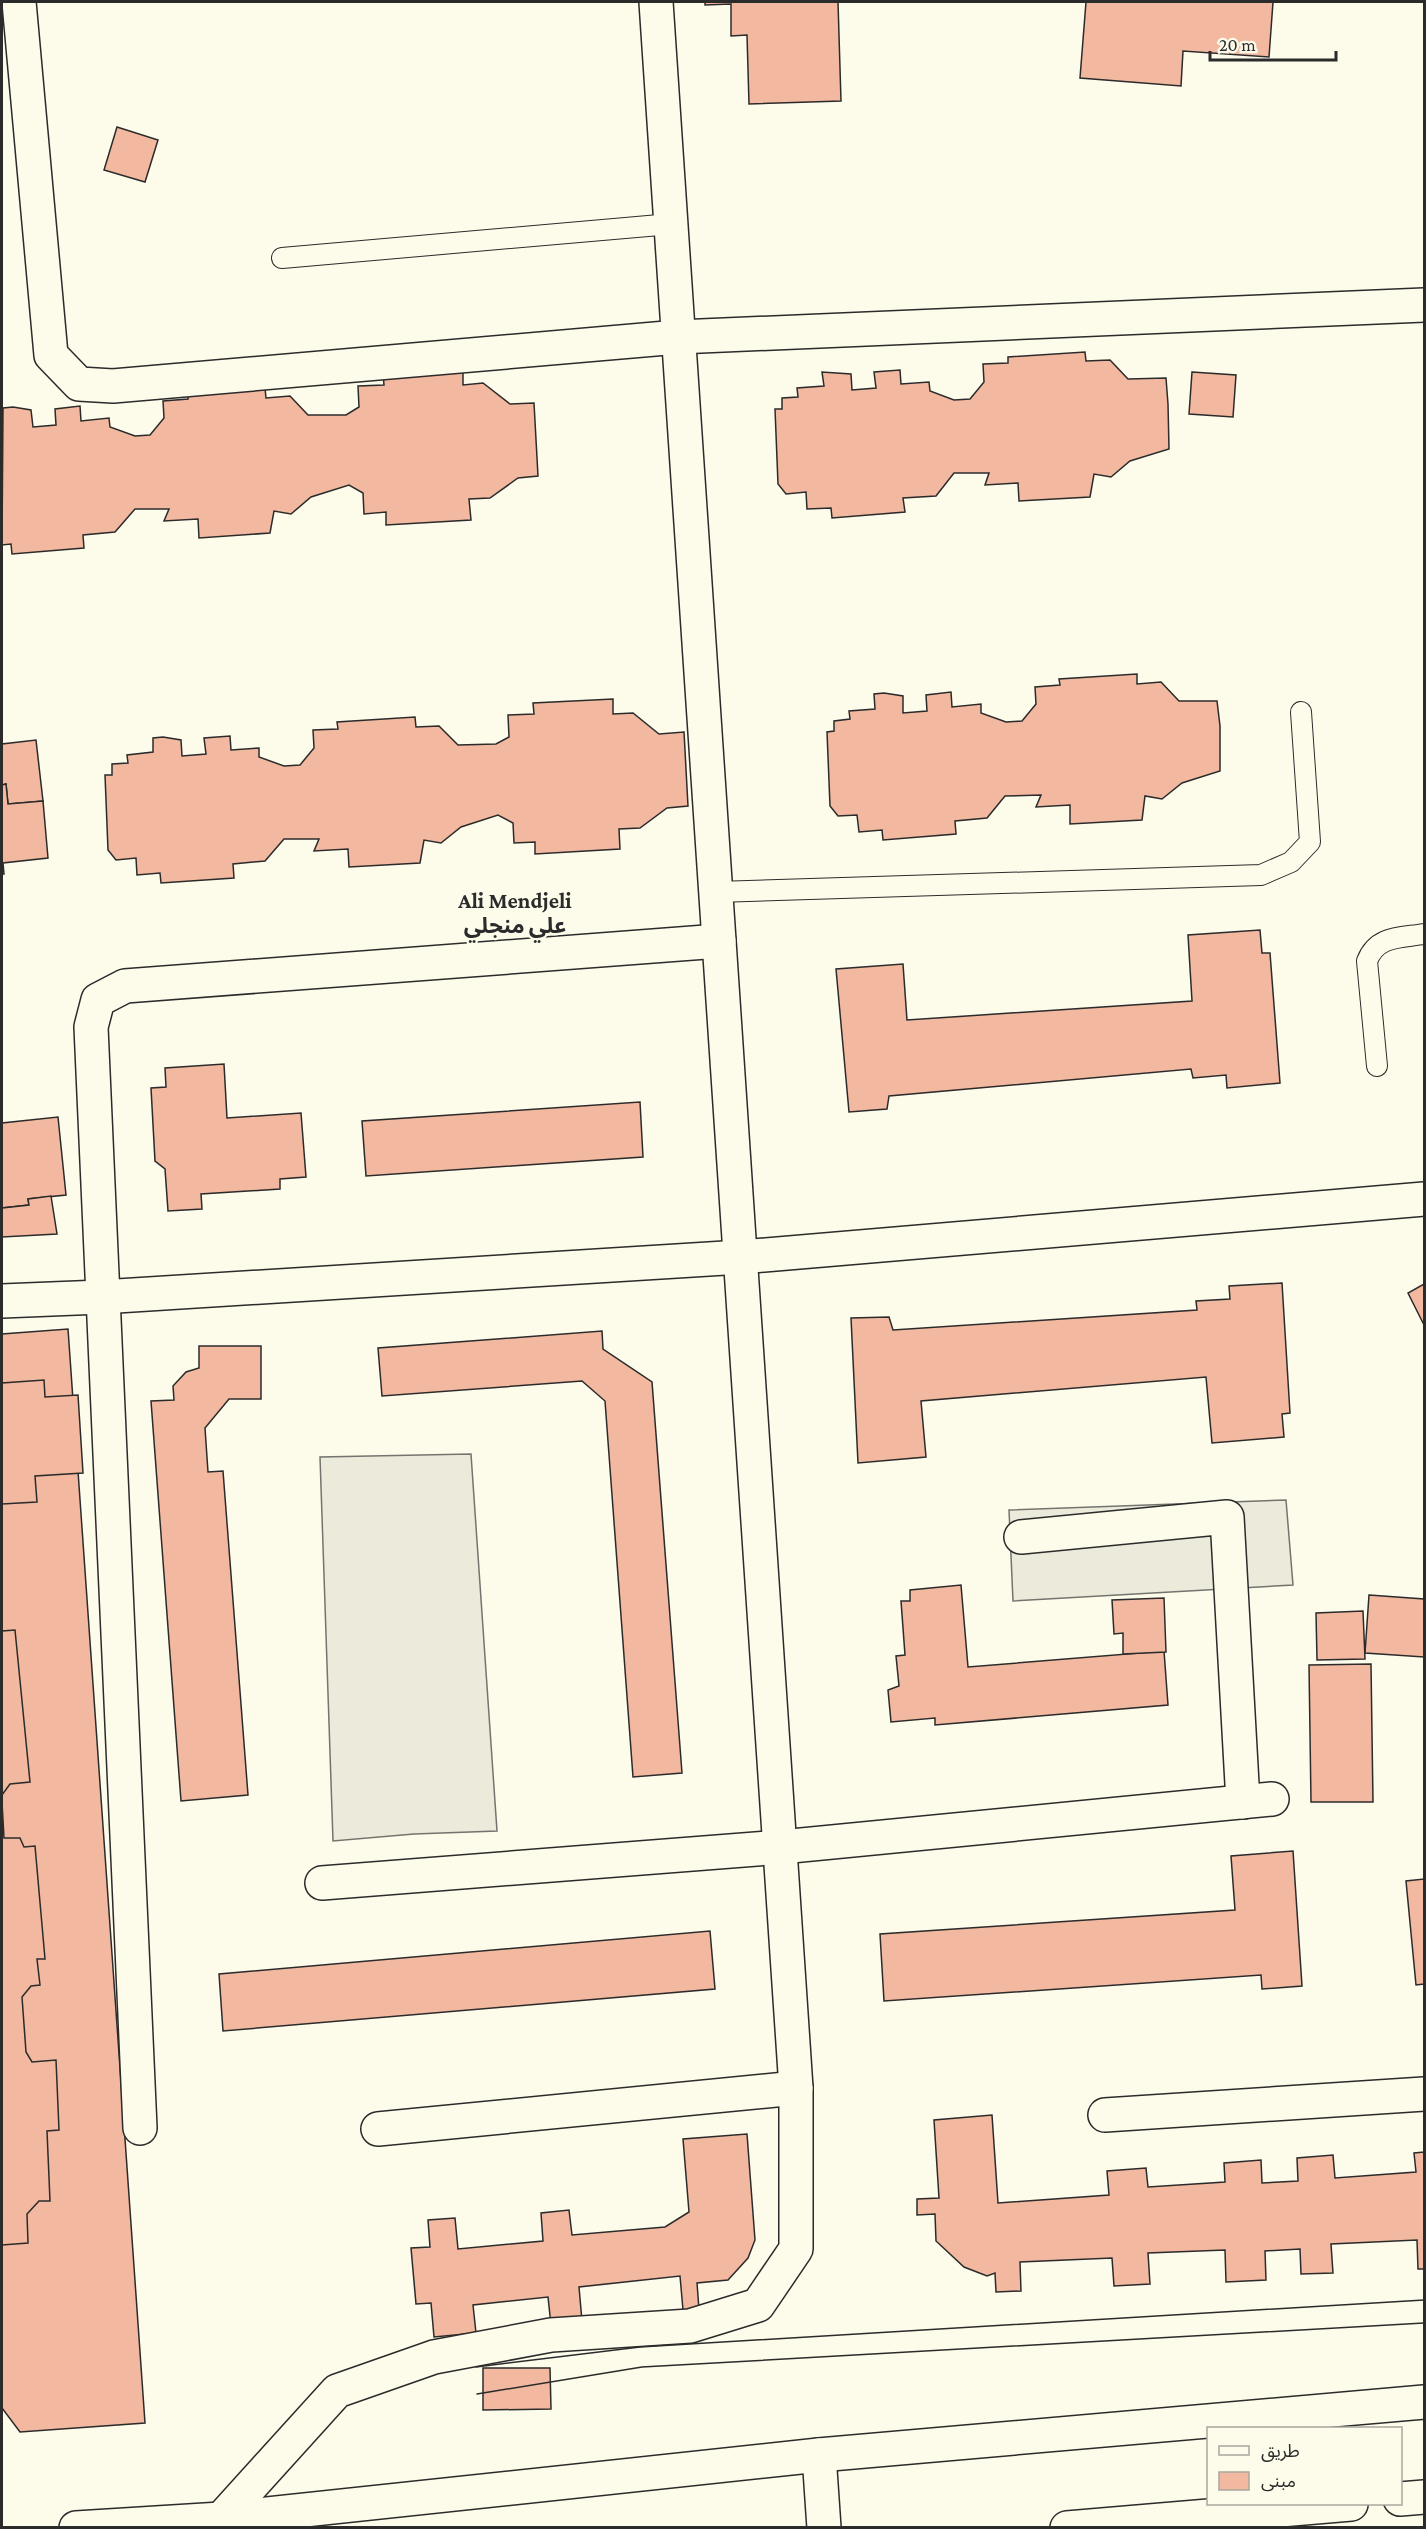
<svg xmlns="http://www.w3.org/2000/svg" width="1426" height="2529" font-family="'Crimson Pro','Noto Sans Arabic',serif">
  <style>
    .parking { fill: #eceadb; stroke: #74746e; stroke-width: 1.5 }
    .building { fill: #f2b8a0; stroke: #2b2b2b; stroke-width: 1.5 }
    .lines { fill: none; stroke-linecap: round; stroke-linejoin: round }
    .service-casing { stroke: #2b2b2b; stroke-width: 22 }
    .minor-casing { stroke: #2b2b2b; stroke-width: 36 }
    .secondary-casing { stroke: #2b2b2b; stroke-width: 36 }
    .service { stroke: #fdfbea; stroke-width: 20 }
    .minor { stroke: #fdfbea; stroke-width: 33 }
    .secondary { stroke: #fdfbea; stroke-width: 33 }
    .tram { stroke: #2b2b2b; stroke-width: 1.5 }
    .labels { text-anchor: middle; stroke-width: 4.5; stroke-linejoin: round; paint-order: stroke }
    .district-label { font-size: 22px; font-weight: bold; fill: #2b2b2b; stroke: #fdfbea }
  </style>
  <rect width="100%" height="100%" fill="#fdfbea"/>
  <g class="parking">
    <polygon points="471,1454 497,1831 414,1834 333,1841 320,1457"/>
    <polygon points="1286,1500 1293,1585 1013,1601 1009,1510"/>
  </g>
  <g class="building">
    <polygon points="705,2 838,2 841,101 749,104 747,35 731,36 731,4 705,5"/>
    <polygon points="1086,2 1273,2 1269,57 1183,51 1181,86 1080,78"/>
    <polygon points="117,127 158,140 145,182 104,170"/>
    <polygon points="1085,352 1086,361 1110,360 1128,379 1166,378 1168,404 1169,449 1130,461 1111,477 1094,474 1090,497 1019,501 1018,483 985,485 989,473 954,473 936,496 903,498 905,512 832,518 831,508 807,509 806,492 786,494 778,484 775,409 782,409 782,398 798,397 797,388 824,386 822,372 851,374 852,390 876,388 874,372 900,370 901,384 929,382 930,391 954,400 970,399 984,382 983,364 1008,363 1008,357"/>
    <polygon points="463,370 463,385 483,383 510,404 534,403 538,476 518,478 490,498 469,499 471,520 386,525 386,512 364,514 363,493 349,485 311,497 291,514 274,511 270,533 199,538 198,519 164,521 169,509 135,509 115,532 83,535 84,548 12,554 11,544 2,545 3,408 13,407 31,410 33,427 56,425 55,409 80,406 81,421 109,418 110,427 135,436 150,435 164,418 163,401 188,399 188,393 265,388 266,398 290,396 308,415 346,415 359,407 358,386 384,385 383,374"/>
    <polygon points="1192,372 1236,375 1233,417 1189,414"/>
    <polygon points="1137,674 1137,684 1161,682 1179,701 1217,701 1220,726 1220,771 1182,783 1162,799 1145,796 1142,820 1070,824 1070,805 1036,807 1041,795 1005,796 987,818 955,821 956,834 883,840 882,830 859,832 857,815 838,816 830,806 827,732 834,731 834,721 850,719 849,711 875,709 874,694 884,693 903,696 903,713 927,711 926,695 951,692 952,707 981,704 981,713 1006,722 1022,721 1036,704 1035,687 1060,685 1059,679"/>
    <polygon points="613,699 613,714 633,713 659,734 684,732 688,806 667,808 640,828 619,829 620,849 535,854 535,842 514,843 513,823 498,815 461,827 441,843 424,840 420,863 349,867 348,849 314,851 319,839 284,839 265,861 233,864 234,878 161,883 160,873 137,875 136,858 116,860 108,850 105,775 112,775 112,764 128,763 127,755 153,752 153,738 163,737 181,740 182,756 206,754 204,738 230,736 231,750 259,748 259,757 284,766 300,765 314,748 313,730 338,729 337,722 415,717 416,727 439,726 458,745 496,744 509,737 508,715 534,714 533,703"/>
    <polygon points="36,740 43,801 8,804 6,784 2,785 2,744"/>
    <polygon points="6,784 8,804 43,801 48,858 3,863 4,874 2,874 2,785"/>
    <polygon points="1260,930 1262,953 1270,953 1280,1083 1227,1088 1226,1075 1193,1078 1191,1069 889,1096 887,1109 849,1112 836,969 903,964 907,1020 1192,1001 1188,935"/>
    <polygon points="224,1064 227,1118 301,1113 306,1177 280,1179 280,1189 201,1194 202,1209 168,1211 165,1169 155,1161 151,1088 166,1087 165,1068"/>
    <polygon points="640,1102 643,1157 366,1176 362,1121"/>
    <polygon points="58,1117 66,1195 28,1199 29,1205 2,1208 2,1123"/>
    <polygon points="51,1196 57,1234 2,1237 2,1208 29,1205 28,1199"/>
    <polygon points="1282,1283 1290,1413 1282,1414 1284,1437 1212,1443 1206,1377 921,1401 926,1457 858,1463 851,1318 889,1317 893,1330 1197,1310 1196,1301 1230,1299 1229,1286"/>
    <polygon points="1424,1284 1424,1325 1408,1293"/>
    <polygon points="68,1329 145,2423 20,2432 2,2408 2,1334"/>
    <polygon points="602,1331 603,1349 652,1382 682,1773 633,1777 605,1401 582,1381 382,1396 378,1348"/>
    <polygon points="199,1346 261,1346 261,1399 229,1399 205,1428 208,1472 223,1471 248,1795 181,1801 151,1401 174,1400 173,1386 186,1372 199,1368"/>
    <polygon points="44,1380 45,1397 78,1395 83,1473 35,1476 37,1502 2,1504 2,1383"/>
    <polygon points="961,1585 968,1667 1164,1651 1168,1705 935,1725 935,1718 891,1722 888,1690 899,1686 896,1656 905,1655 901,1601 910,1601 910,1590"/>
    <polygon points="1369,1595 1424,1599 1424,1657 1365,1653"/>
    <polygon points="1164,1598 1166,1652 1123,1654 1123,1633 1114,1634 1112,1600"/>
    <polygon points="1363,1611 1365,1659 1317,1660 1316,1613"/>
    <polygon points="15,1630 30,1782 10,1784 2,1795 2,1631"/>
    <polygon points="1371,1664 1373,1802 1311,1802 1309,1665"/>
    <polygon points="2,1802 4,1838 20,1838 24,1847 35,1846 45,1959 37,1959 40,1985 31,1986 22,1997 26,2052 32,2062 56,2060 59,2130 47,2131 50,2201 39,2201 27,2214 28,2243 2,2245"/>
    <polygon points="1293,1851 1302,1986 1262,1989 1261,1975 884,2001 880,1934 1235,1910 1231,1856"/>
    <polygon points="1424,1879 1424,1984 1416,1985 1406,1881"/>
    <polygon points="710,1931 715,1989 223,2031 219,1974"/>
    <polygon points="992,2115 998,2203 1109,2195 1107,2171 1146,2168 1148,2187 1225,2182 1224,2163 1261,2160 1262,2183 1298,2181 1297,2158 1333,2155 1335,2178 1416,2172 1414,2153 1424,2152 1424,2269 1418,2269 1417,2240 1331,2244 1333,2273 1301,2274 1300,2249 1265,2251 1266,2280 1226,2282 1225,2250 1148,2253 1150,2284 1114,2286 1112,2258 1020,2262 1021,2291 996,2292 995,2273 987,2276 964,2267 936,2241 935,2214 917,2215 917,2199 939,2198 934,2120"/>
    <polygon points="747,2134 755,2240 748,2258 728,2280 697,2283 699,2309 683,2310 680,2276 579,2287 582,2321 551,2325 548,2297 473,2305 476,2333 434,2337 431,2303 416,2304 411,2248 430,2247 428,2220 455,2218 458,2249 543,2241 541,2213 569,2210 572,2235 665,2227 689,2212 683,2139"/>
    <polygon points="483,2368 550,2368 551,2409 483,2410"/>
  </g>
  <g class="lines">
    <g class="service-casing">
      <g id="service">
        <polyline points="282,258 671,224"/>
        <polyline points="716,892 1261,875 1291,862 1310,842 1301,712"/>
        <path d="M 1377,1066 L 1367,961 C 1377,935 1401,938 1424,934"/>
      </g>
    </g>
    <g class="minor-casing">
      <g id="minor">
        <polyline points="19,2 51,355 79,384 113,386 678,337 1424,305"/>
        <polyline points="2,1301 101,1297 741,1257 1424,1199"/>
        <polyline points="1021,1537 1227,1517 1243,1802"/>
        <polyline points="322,1883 781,1847 1272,1799"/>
        <polyline points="1105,2115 1424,2094"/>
        <polyline points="140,2128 91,1027 98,1000 125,986 719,941"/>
        <polyline points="378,2129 796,2088"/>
        <polyline points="819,2455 824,2528"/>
        <polyline points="221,2519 337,2391 434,2357 551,2335 690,2326 758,2305 796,2249 796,2088 656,2"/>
      </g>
    </g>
    <g class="secondary-casing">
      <g id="secondary">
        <polyline points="1400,2499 1424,2497"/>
        <polyline points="76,2528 221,2519 819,2455 1424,2402"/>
        <polyline points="1067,2528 1351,2504"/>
      </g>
    </g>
    <use href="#service" class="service"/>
    <use href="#minor" class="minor"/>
    <use href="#secondary" class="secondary"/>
    <g class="tram">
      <polyline points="476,2367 640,2347 1424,2300"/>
      <polyline points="477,2394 642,2367 1424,2323"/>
    </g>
  </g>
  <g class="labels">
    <g class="district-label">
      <text x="515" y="908">Ali Mendjeli<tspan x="515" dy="25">علي منجلي</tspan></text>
    </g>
  </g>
  <rect width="1426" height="2529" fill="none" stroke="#2b2b2b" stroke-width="6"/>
  <rect x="1207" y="2427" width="195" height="78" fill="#fdfbea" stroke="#a9a89e" stroke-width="1.5"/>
  <rect x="1219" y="2446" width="30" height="9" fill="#fdfbea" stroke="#a9a89e" stroke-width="1.5"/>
  <text x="1261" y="2457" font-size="18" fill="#2b2b2b">طريق</text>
  <rect x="1219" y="2472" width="30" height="18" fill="#f2b8a0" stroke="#a9a89e" stroke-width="1.5"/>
  <text x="1261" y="2487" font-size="18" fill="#2b2b2b">مبنى</text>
  <path d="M1210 51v9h126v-9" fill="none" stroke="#2b2b2b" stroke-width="3"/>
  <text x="1219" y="51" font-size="18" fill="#2b2b2b" stroke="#fdfbea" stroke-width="4.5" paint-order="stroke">20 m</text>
</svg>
